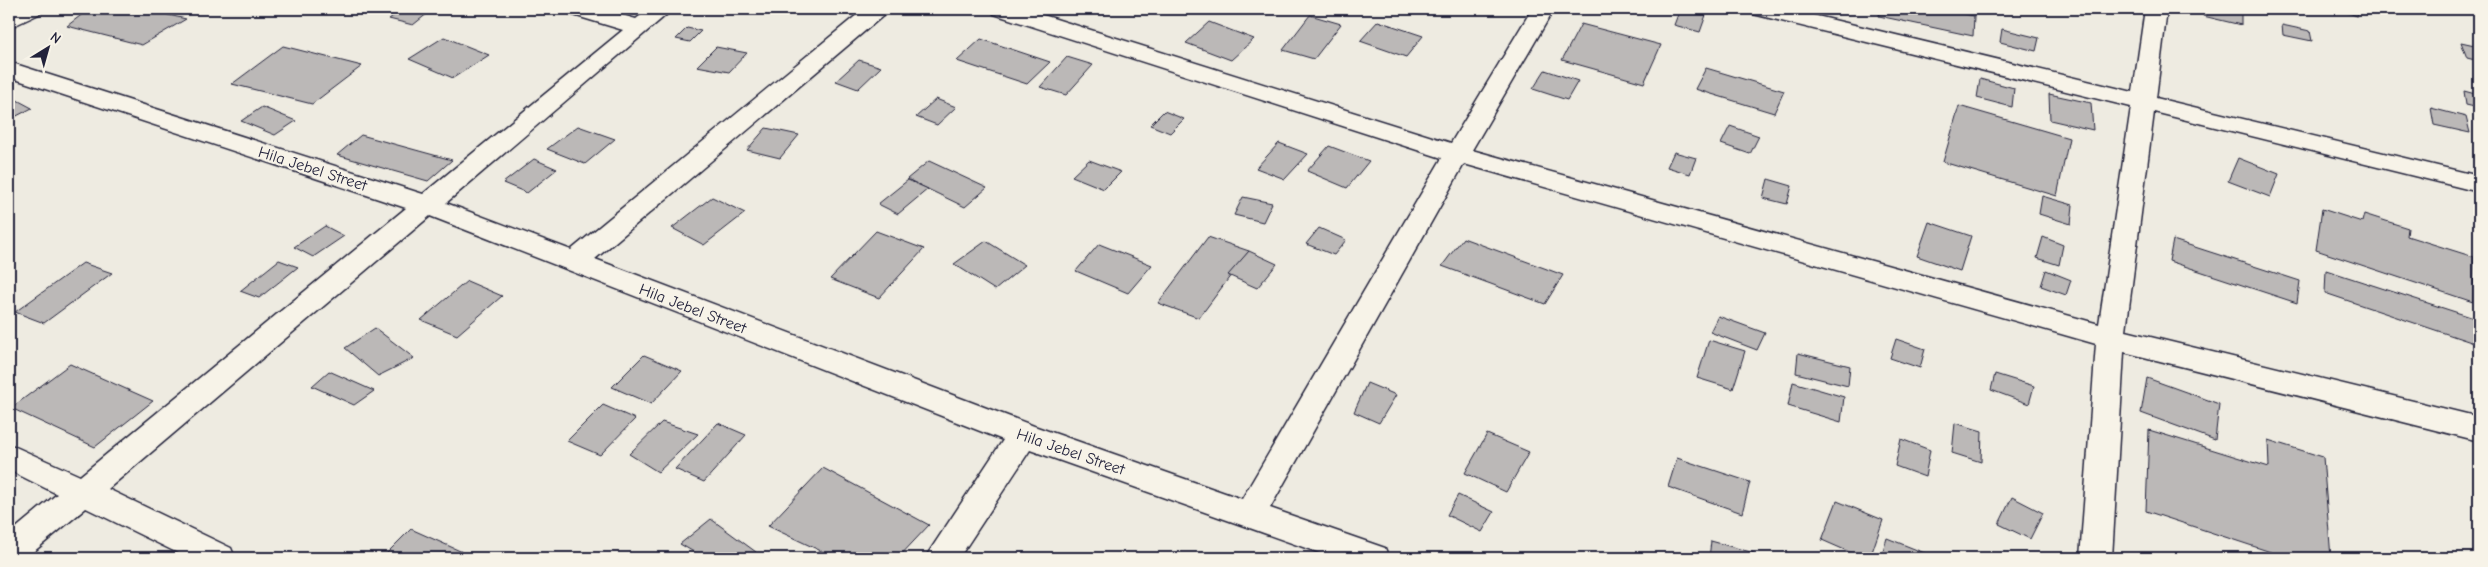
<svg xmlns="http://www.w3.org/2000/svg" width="2488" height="567" font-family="'Comic Neue',sans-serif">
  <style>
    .building { fill: #bbb8b7; stroke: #22223b }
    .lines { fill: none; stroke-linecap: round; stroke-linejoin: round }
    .minor-casing { stroke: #22223b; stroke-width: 3 }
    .minor { fill: #f7f3e8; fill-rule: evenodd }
    .labels { text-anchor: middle; stroke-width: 4; stroke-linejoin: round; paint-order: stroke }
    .street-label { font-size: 16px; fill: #22223b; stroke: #f7f3e8 }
  </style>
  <rect width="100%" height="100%" fill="#eeebe1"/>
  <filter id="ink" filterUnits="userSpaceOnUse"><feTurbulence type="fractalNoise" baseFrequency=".02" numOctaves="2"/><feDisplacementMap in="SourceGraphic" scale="10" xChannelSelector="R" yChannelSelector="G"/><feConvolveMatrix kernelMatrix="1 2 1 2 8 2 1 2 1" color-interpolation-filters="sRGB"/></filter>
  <g filter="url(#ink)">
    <g class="building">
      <polygon points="89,9 142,9 186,19 142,45 67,26"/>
      <polygon points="403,9 433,9 413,25 389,19"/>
      <polygon points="1680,9 1706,15 1700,32 1674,25"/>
      <polygon points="1880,9 1940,9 1974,16 1973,36 1879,16"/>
      <polygon points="2203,9 2241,9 2241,25 2203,16"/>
      <polygon points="2337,9 2360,9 2357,16"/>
      <polygon points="1310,15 1341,24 1314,59 1283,50"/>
      <polygon points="1378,21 1423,36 1406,57 1360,41"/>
      <polygon points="1209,22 1254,39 1231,60 1186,43"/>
      <polygon points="1581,24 1661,45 1644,83 1562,60"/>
      <polygon points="2282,25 2310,31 2312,41 2283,35"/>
      <polygon points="687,28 701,31 690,42 676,39"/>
      <polygon points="2002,29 2039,38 2036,51 2000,42"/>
      <polygon points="444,37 489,55 453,78 409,59"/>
      <polygon points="981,39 1050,62 1027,84 957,61"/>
      <polygon points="2461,42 2479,46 2479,61 2467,58"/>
      <polygon points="283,46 362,66 312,104 232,84"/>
      <polygon points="716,47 747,53 729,72 697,66"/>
      <polygon points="1067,57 1093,65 1066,95 1040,87"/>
      <polygon points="859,60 881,67 858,89 836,81"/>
      <polygon points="1706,68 1784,91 1774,113 1695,89"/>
      <polygon points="1545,70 1578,81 1567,100 1533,89"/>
      <polygon points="1980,79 2014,88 2012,107 1977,98"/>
      <polygon points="2464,91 2479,95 2479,108 2466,105"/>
      <polygon points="2049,94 2091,103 2093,130 2050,120"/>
      <polygon points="936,99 956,107 937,125 916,117"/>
      <polygon points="17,100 32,108 9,120 9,104"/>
      <polygon points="1959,106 2069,138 2057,196 1943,162"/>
      <polygon points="262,107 296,121 275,135 241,121"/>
      <polygon points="2431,108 2466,117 2470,133 2434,125"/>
      <polygon points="1164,111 1184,119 1170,133 1150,125"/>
      <polygon points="578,126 615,139 585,164 547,149"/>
      <polygon points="1730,126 1759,136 1750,154 1721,144"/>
      <polygon points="766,128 799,135 780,158 747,150"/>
      <polygon points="361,135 452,160 428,181 337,155"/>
      <polygon points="1279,143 1308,154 1285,179 1256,168"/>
      <polygon points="1329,146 1369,161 1347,188 1307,171"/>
      <polygon points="1674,152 1696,158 1690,174 1667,167"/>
      <polygon points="2238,158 2279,174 2270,197 2228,181"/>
      <polygon points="534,159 557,169 527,193 503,183"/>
      <polygon points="1089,160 1121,172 1104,189 1072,176"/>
      <polygon points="929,161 987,188 965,207 907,179"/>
      <polygon points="1768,179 1792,186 1787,204 1763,198"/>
      <polygon points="908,180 928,189 898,214 878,204"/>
      <polygon points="2042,196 2073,205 2071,224 2039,214"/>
      <polygon points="712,197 745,213 704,245 672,228"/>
      <polygon points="1243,197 1272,203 1263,222 1234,215"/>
      <polygon points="2322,209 2362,222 2364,214 2408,228 2407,236 2474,257 2473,302 2316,250"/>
      <polygon points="1929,222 1971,236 1960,271 1917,256"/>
      <polygon points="325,226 344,236 313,257 294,247"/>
      <polygon points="1319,228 1346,240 1334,255 1306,244"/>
      <polygon points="876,231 924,249 879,298 830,279"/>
      <polygon points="1208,237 1249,251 1199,318 1158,303"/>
      <polygon points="2043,237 2063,245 2059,265 2037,258"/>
      <polygon points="1463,238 1563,275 1545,304 1442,266"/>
      <polygon points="2173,240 2300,281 2297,303 2169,261"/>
      <polygon points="986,241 1025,265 995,290 954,264"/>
      <polygon points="1099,244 1152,265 1128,293 1076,271"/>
      <polygon points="1249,251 1277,264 1257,288 1228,275"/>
      <polygon points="279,260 298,267 259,298 240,291"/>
      <polygon points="83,263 112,273 44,323 15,312"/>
      <polygon points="2046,270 2071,280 2066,295 2041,286"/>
      <polygon points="2326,270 2477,319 2477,344 2325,293"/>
      <polygon points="467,281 502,296 457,335 421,320"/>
      <polygon points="1718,316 1765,333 1757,350 1710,332"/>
      <polygon points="375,328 414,358 378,376 345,348"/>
      <polygon points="1896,339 1925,349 1920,368 1890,358"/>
      <polygon points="1709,340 1745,351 1733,389 1697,378"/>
      <polygon points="1798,353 1850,366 1848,386 1796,373"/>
      <polygon points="644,355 682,371 651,404 612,387"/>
      <polygon points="70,364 153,401 95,447 11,408"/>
      <polygon points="329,371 374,391 354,405 312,386"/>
      <polygon points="1995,374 2034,386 2029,404 1991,390"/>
      <polygon points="2147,378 2219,404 2215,440 2141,413"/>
      <polygon points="1793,382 1844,397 1841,422 1788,406"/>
      <polygon points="1367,383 1396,395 1379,423 1354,412"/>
      <polygon points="603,405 635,419 600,455 567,441"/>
      <polygon points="662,422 698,434 658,472 629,454"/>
      <polygon points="718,423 746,435 704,482 675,469"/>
      <polygon points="1955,423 1982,431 1981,462 1952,453"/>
      <polygon points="2149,430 2269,467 2268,440 2323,457 2331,558 2289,558 2146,511"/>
      <polygon points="1487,434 1529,452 1506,492 1465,473"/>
      <polygon points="1901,439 1930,450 1925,477 1895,466"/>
      <polygon points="1677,458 1750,482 1742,513 1668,487"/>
      <polygon points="823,468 929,525 898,558 836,558 768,526"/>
      <polygon points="1458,495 1494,512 1482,532 1447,515"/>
      <polygon points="2012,497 2043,513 2030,539 1999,524"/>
      <polygon points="1837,501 1883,520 1870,558 1863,558 1822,540"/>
      <polygon points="711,519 756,552 749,558 704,558 680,544"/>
      <polygon points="411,529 469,555 466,558 382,558"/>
      <polygon points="1887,538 1927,554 1926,558 1881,558"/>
      <polygon points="1711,541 1754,553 1753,558 1709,558"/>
    </g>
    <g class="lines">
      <g class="minor-casing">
        <g id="minor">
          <polygon points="15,9 42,9 39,14 9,28 9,12"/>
          <polygon points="567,9 601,9 636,19 649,9 673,9 446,203 571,250 864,9 888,9 885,14 595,259 1034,426 1242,499 1442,158 994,14 991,9 1024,9 1451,143 1532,9 1554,9 1472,150 2099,324 2131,107 1753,14 1750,9 1788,9 2133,92 2145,9 2167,9 2156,98 2479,176 2479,192 2154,112 2126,331 2479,417 2479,441 2124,352 2112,558 2080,558 2096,344 1464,164 1270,508 1385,548 1389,558 1334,558 1030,450 959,558 925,558 1003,440 430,216 108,489 231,548 235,558 188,558 86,508 26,558 9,558 9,534 57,494 9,470 9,444 80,476 406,208 9,77 9,62 423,194 623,30 570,14"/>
        </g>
      </g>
      <use href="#minor" class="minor"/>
    </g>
  </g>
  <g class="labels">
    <g class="street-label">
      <text transform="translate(313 168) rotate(18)" y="6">Hila Jebel Street</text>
      <text transform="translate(693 308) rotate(21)" y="6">Hila Jebel Street</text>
      <text transform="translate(1071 451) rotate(19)" y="6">Hila Jebel Street</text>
    </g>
  </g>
  <rect width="2488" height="567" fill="none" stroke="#f7f3e8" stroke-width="30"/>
  <rect x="15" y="15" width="2458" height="537" fill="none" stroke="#22223b" stroke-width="2" filter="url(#ink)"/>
  <g transform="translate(48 48) rotate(37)" stroke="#f7f3e8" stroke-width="4" paint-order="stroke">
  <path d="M0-4L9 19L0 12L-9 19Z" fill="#22223b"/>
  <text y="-8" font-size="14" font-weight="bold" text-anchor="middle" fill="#22223b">N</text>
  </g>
</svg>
